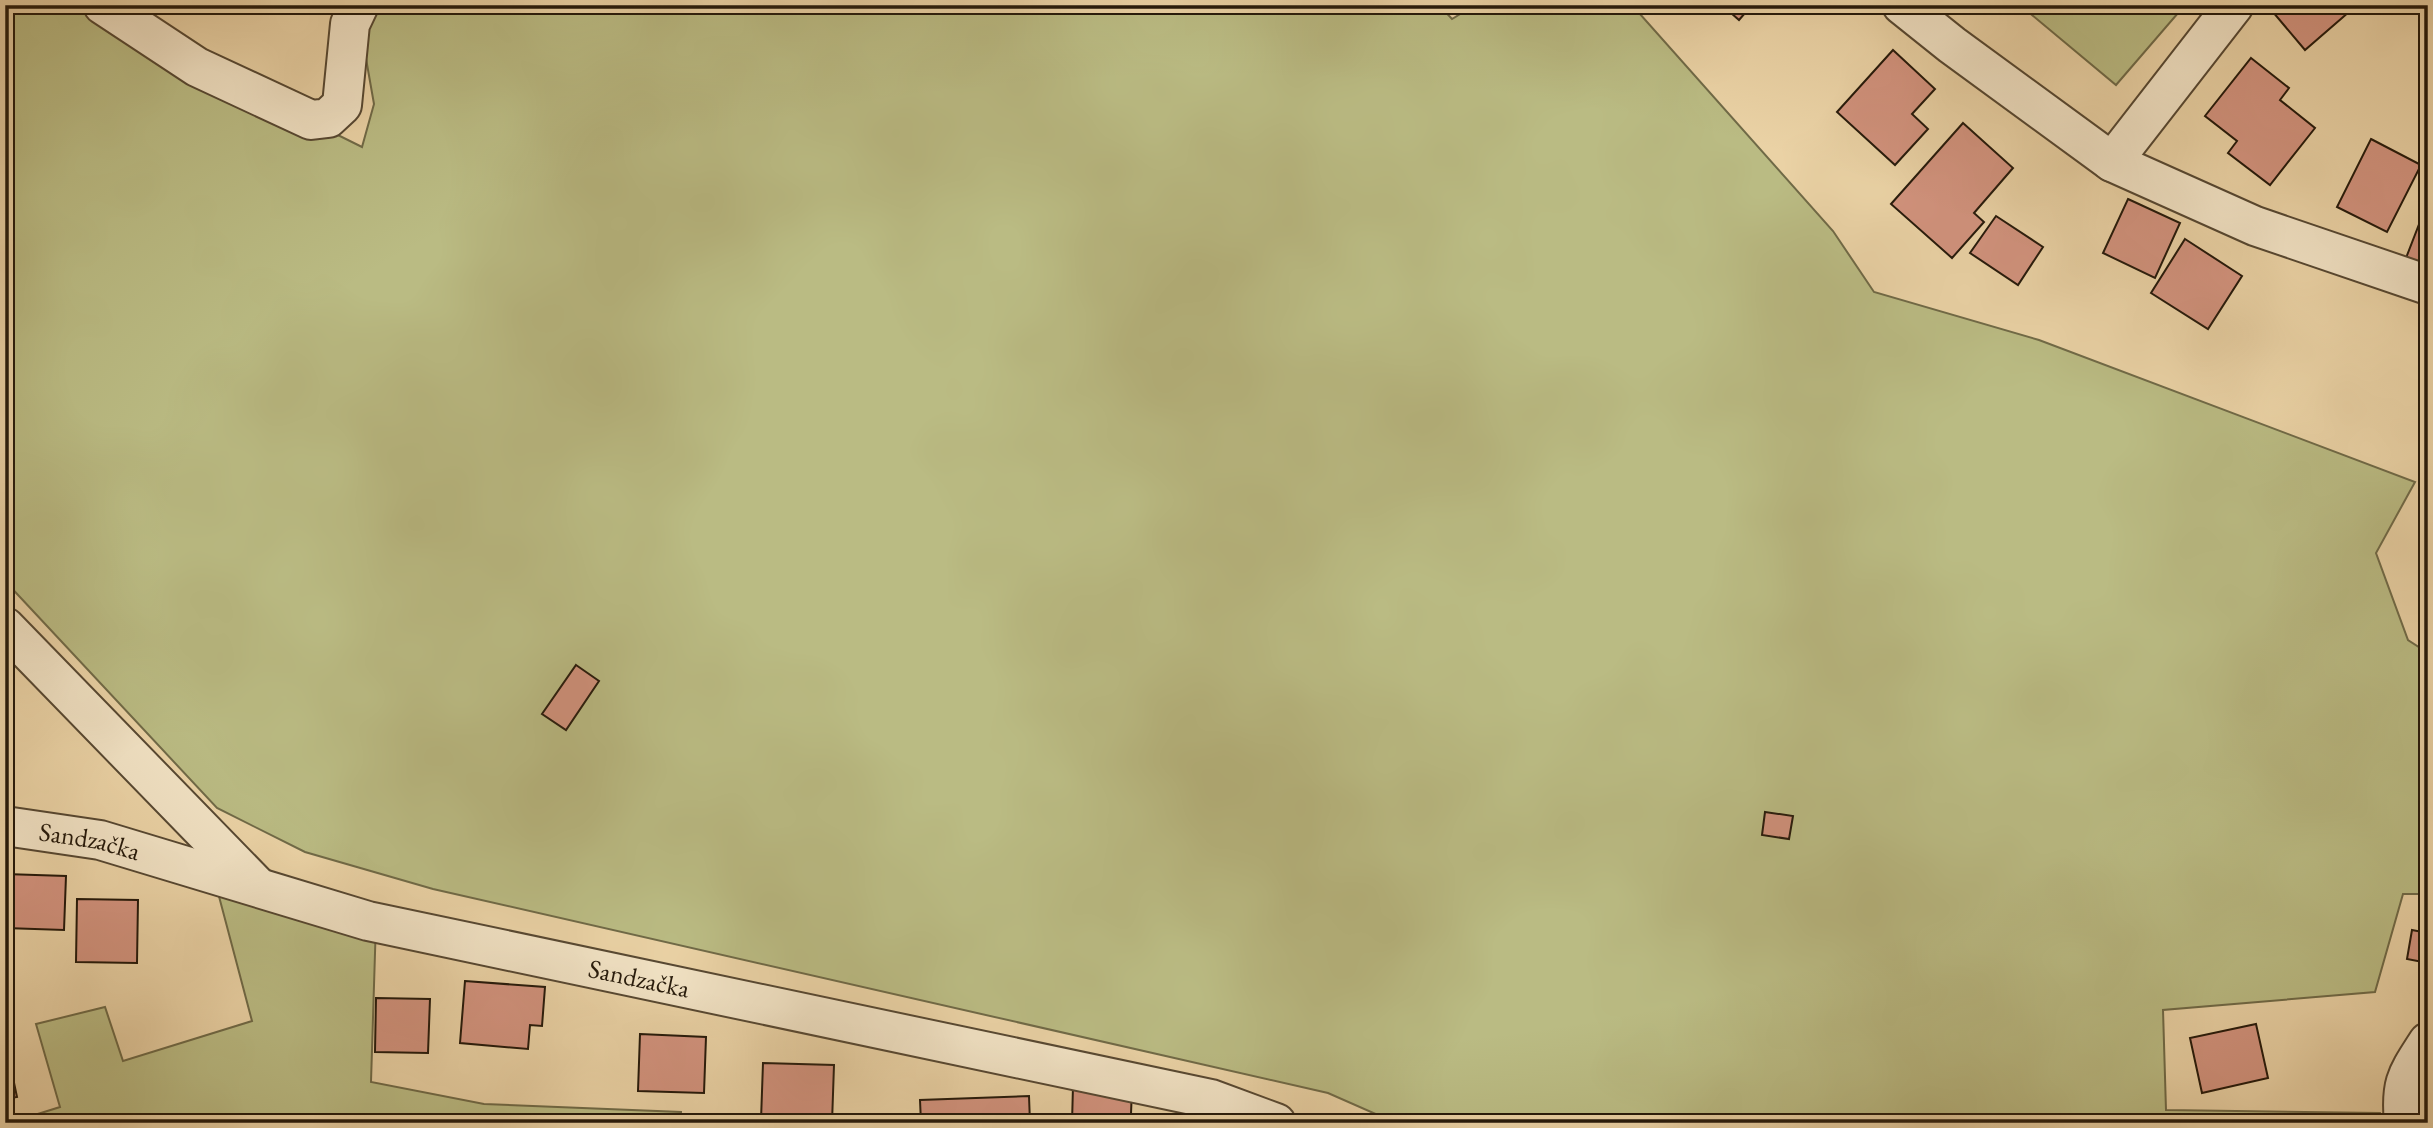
<svg xmlns="http://www.w3.org/2000/svg" width="2433" height="1128" font-family="'EB Garamond',serif">
  <style>
    .green { fill: #babb83; stroke: #706a47; stroke-width: 2 }
    .building { fill: #d2937e; stroke: #261a0b; stroke-width: 2 }
    .lines { fill: none; stroke-linecap: round; stroke-linejoin: round }
    .minor-casing { stroke: #574832; stroke-width: 42 }
    .minor { stroke: #f1e2c4; stroke-width: 38 }
    .labels { text-anchor: middle; stroke-width: 5; stroke-linejoin: round; paint-order: stroke }
    .street-label { font-size: 26px; fill: #261a0b; stroke: #f1e2c4 }
  </style>
  <rect width="100%" height="100%" fill="#ead2a5"/>
  <filter id="stains"><feTurbulence type="fractalNoise" baseFrequency=".00286" numOctaves="4"/><feColorMatrix values="0 0 0 0 .2 0 0 0 0 .09 0 0 0 0 .02 0 0 0 .5 -.17"/></filter>
  <radialGradient id="worn" r=".72"><stop offset=".6" stop-color="#630" stop-opacity="0"/><stop offset="1" stop-color="#630" stop-opacity=".3"/></radialGradient>
  <g class="green">
    <polygon points="5,5 102,5 167,50 362,147 374,104 358,13 366,5 1439,5 1452,19 1475,5 1632,5 1833,231 1874,292 2039,340 2415,482 2376,553 2408,640 2428,653 2428,894 2403,894 2375,992 2163,1010 2166,1110 2380,1113 2382,1123 1396,1123 1328,1093 433,889 305,852 217,808 5,581"/>
    <polygon points="2020,5 2185,5 2116,85"/>
    <polygon points="212,870 376,921 371,1082 484,1104 681,1112 681,1123 9,1123 60,1107 36,1024 105,1007 123,1061 252,1021"/>
  </g>
  <g class="building">
    <polygon points="1722,5 1752,5 1739,20"/>
    <polygon points="2267,5 2357,5 2305,50"/>
    <polygon points="1893,50 1935,89 1912,114 1928,129 1895,165 1837,112"/>
    <polygon points="2251,58 2289,88 2280,100 2315,128 2270,185 2228,153 2237,141 2205,116"/>
    <polygon points="1963,123 2013,168 1974,213 1984,222 1952,258 1891,204"/>
    <polygon points="2371,139 2421,165 2387,232 2337,207"/>
    <polygon points="2128,199 2180,223 2155,278 2103,253"/>
    <polygon points="2428,201 2428,267 2406,258"/>
    <polygon points="1996,216 2043,247 2018,285 1970,253"/>
    <polygon points="2185,239 2242,276 2208,329 2151,293"/>
    <polygon points="576,665 599,681 566,730 542,714"/>
    <polygon points="1765,812 1793,816 1789,839 1762,835"/>
    <polygon points="5,874 66,876 64,930 5,928"/>
    <polygon points="77,899 138,900 137,963 76,962"/>
    <polygon points="2412,930 2428,933 2428,963 2407,959"/>
    <polygon points="465,981 545,987 542,1026 530,1025 528,1049 460,1043"/>
    <polygon points="376,998 430,999 428,1053 375,1052"/>
    <polygon points="2256,1024 2268,1078 2202,1093 2190,1038"/>
    <polygon points="640,1034 706,1037 704,1093 638,1091"/>
    <polygon points="9,1059 17,1097 5,1099 5,1060"/>
    <polygon points="763,1063 834,1065 832,1123 761,1120"/>
    <polygon points="1073,1086 1132,1088 1131,1114 1150,1115 1150,1123 1072,1123"/>
    <polygon points="1029,1096 1030,1123 921,1123 920,1100"/>
  </g>
  <g class="lines">
    <g class="minor-casing">
      <g id="minor">
        <polyline points="103,5 197,67 311,120 328,118 342,105 350,24 359,5"/>
        <polyline points="1902,5 1952,45 2112,162 2255,226 2428,285"/>
        <polyline points="2112,162 2234,5"/>
        <polyline points="5,627 255,884"/>
        <path id="s1" d="M 5,826 L 100,840 L 368,921 L 1211,1099 L 1276,1123"/>
        <path d="M 2404,1123 C 2400,1082 2407,1075 2428,1042"/>
      </g>
    </g>
    <use href="#minor" class="minor"/>
  </g>
  <g class="labels">
    <g class="street-label">
      <text dy="9" stroke="none"><textPath href="#s1" startOffset="86">Sandzačka</textPath></text>
      <text dy="9" stroke="none"><textPath href="#s1" startOffset="653">Sandzačka</textPath></text>
    </g>
  </g>
  <rect width="2433" height="1128" fill="none" stroke="#ead2a5" stroke-width="28"/>
  <rect x="7" y="7" width="2419" height="1114" fill="none" stroke="#261a0b" stroke-width="3.5"/>
  <rect x="14" y="14" width="2405" height="1100" fill="none" stroke="#261a0b" stroke-width="2"/>
  <rect width="100%" height="100%" filter="url(#stains)"/>
  <rect width="100%" height="100%" fill="url(#worn)"/>
</svg>
